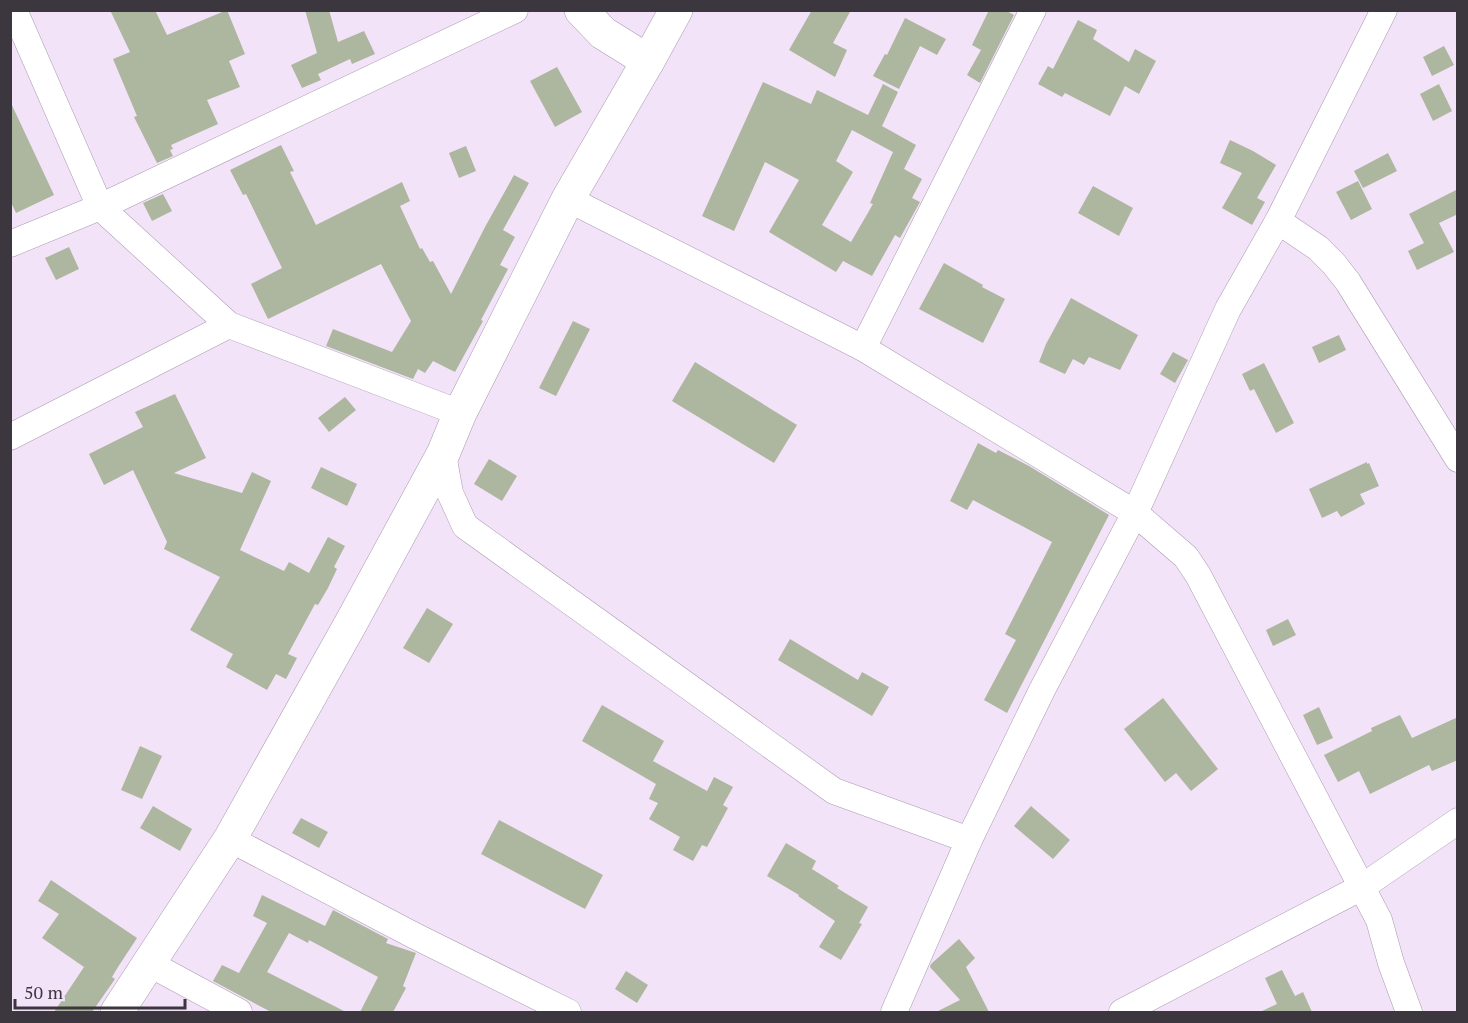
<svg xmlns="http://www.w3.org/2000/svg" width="1468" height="1023" font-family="'PT Serif',serif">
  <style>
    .building { fill: #adb69e; fill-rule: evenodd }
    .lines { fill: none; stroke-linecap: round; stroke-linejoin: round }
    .street-casing { stroke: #aa9bb0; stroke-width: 27 }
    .secondary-casing { stroke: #aa9bb0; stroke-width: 34 }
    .street { stroke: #fff; stroke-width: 26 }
    .secondary { stroke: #fff; stroke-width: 33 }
  </style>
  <rect width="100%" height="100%" fill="#f3e3f9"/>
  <g class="building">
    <polygon points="110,10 155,10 167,35 227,10 245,54 229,61 240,87 207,100 218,124 171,145 173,149 170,150 173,156 157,163 134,117 137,116 113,59 130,52"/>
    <polygon points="305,10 329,10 338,42 364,31 375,54 352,64 350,59 318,74 321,80 302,88 291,65 317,53"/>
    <polygon points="812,10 851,10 833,43 847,50 835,77 789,50"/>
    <polygon points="989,10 1005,10 1014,15 980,83 967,75 981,50 972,45"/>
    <polygon points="905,18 946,39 937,55 920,46 899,89 873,76 885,54 887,55"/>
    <polygon points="1078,20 1097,30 1093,39 1129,62 1135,49 1156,61 1139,94 1125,86 1110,116 1065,93 1062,97 1038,84 1048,66 1053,69"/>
    <polygon points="1444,46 1454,65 1432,76 1423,57"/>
    <polygon points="557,67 582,112 555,127 530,81"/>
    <path d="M 763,82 L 811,104 L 817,90 L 868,115 L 883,84 L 898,92 L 882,126 L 916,145 L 904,169 L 922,179 L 912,198 L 920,202 L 900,238 L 895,235 L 872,276 L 843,261 L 836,272 L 769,232 L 799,180 L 765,162 L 734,231 L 702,216 ZM 852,130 L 893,152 L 870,203 L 873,204 L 851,242 L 822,225 L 853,172 L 836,161 Z"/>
    <polygon points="1439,84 1452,111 1433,121 1420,94"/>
    <polygon points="10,101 54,195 16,213 10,200"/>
    <polygon points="1230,140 1253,151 1276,165 1257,198 1265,202 1252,225 1222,208 1242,173 1220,163"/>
    <polygon points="281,145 294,171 290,172 316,225 402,182 410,201 400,206 420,249 422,248 430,262 433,261 451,294 485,227 514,175 529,183 503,230 515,237 500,265 508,269 481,320 483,321 455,372 433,361 425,373 418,369 413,379 326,346 333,329 392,352 411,321 381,264 268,319 251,284 282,268 246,194 243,195 230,170"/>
    <polygon points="466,146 476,171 459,178 449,153"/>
    <polygon points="1388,153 1397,171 1363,188 1354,171"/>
    <polygon points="1358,181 1372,209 1351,220 1336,192"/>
    <polygon points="1093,186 1133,208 1119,236 1078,213"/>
    <polygon points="1458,189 1458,214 1439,223 1454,252 1417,270 1408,251 1424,243 1409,214"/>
    <polygon points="163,194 172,211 152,221 143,203"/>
    <polygon points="69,247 79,269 56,280 45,258"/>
    <polygon points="944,263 983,285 982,287 1005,299 983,343 919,309"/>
    <polygon points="1071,298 1138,335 1120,370 1089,357 1084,365 1073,359 1065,374 1039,362 1046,344"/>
    <polygon points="573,321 590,329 556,396 539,388"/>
    <polygon points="1339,335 1346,350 1319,363 1312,347"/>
    <polygon points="1173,352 1188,360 1175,383 1160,374"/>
    <polygon points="695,362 797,425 774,463 672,401"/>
    <polygon points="1264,363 1294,423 1276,433 1254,389 1250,391 1242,374"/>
    <polygon points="175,394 206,458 174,473 242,493 252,472 271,481 240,550 284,571 289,562 309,573 328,537 345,546 334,567 337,569 328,588 318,605 315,604 288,654 297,658 286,679 276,674 267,690 226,667 233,654 190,630 220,577 164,549 167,542 133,470 104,485 89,454 143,427 135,412"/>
    <polygon points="345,397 356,410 329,432 318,418"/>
    <polygon points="978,443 996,453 998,450 1029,466 1109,515 1007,713 984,700 1016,640 1005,634 1052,542 973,500 967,510 950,501"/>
    <polygon points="489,459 517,476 502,501 474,484"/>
    <polygon points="1367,462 1367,464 1369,463 1379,486 1360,494 1365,504 1341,517 1337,511 1322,518 1309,489"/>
    <polygon points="321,467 357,484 347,506 311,488"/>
    <polygon points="427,608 453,624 429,663 403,648"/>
    <polygon points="1288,619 1296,635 1273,646 1266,630"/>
    <polygon points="790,639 858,680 862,672 889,687 872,716 778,660"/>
    <polygon points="1163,698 1218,769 1191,791 1176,773 1165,782 1124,729"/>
    <polygon points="602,705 664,741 653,761 707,791 714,777 733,787 723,805 728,808 707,847 702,845 693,861 673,850 680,837 649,819 658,803 649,799 656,784 582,741"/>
    <polygon points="1319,707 1333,738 1317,745 1303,715"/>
    <polygon points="1400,715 1412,738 1458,717 1458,760 1432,771 1429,765 1370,794 1359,771 1338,782 1324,755 1372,731 1371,728"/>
    <polygon points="140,746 162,756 142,799 121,790"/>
    <polygon points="153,806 192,829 180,851 140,828"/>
    <polygon points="1031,806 1070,840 1053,859 1014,826"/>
    <polygon points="301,818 328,832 319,848 292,833"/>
    <polygon points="499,820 603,875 585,909 481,854"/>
    <polygon points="786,843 816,861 812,869 839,886 837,888 868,907 859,923 862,924 841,960 819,947 835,921 798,896 799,895 767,876"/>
    <polygon points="51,880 137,938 118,967 112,977 115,979 92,1012 54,1012 84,967 42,938 59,914 38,901"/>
    <polygon points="262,895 325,926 333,910 388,939 386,943 416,953 403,986 406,988 393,1012 360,1012 378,977 309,940 308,943 289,933 267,972 346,1012 271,1012 213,981 222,965 239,973 267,923 253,916"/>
    <polygon points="959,939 975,958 966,967 989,1012 936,1012 960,1000 930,967 931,964"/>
    <polygon points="1282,970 1295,996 1303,992 1312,1012 1260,1012 1277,1004 1265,978"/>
    <polygon points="626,971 648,985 637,1003 615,989"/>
  </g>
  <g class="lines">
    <g class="street-casing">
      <g id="street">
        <polyline points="14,10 100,207 229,325 460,413"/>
        <polyline points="568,199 863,348 1135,513 1186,557 1198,575 1379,920 1391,963 1409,1012"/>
        <polyline points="1278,221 1318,248 1334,264 1348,282 1458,459"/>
        <polyline points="10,244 100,207 515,10"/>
        <polyline points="863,348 1033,10"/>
        <polyline points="10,437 229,325"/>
        <polyline points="443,454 450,493 465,526 834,791 969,840"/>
        <polyline points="230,839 415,936 568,1012"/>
        <polyline points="150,964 239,1012"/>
        <polyline points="894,1012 969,840 1042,690 1135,513 1228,309 1278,221 1384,10"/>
        <polyline points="1122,1012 1362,887 1458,821"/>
      </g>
    </g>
    <g class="secondary-casing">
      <g id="secondary">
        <polyline points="581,10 603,33 648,61"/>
        <polyline points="117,1012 230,839 351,623 443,454 460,413 568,199 648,61 676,10"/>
      </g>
    </g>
    <use href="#street" class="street"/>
    <use href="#secondary" class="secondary"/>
  </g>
  <rect width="1468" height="1023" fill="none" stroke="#3c363e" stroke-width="24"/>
  <path d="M15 999v9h170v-9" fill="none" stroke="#3c363e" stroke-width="3"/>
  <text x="24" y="999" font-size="18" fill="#3c363e" stroke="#f3e3f9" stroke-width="4.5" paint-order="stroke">50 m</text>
</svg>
